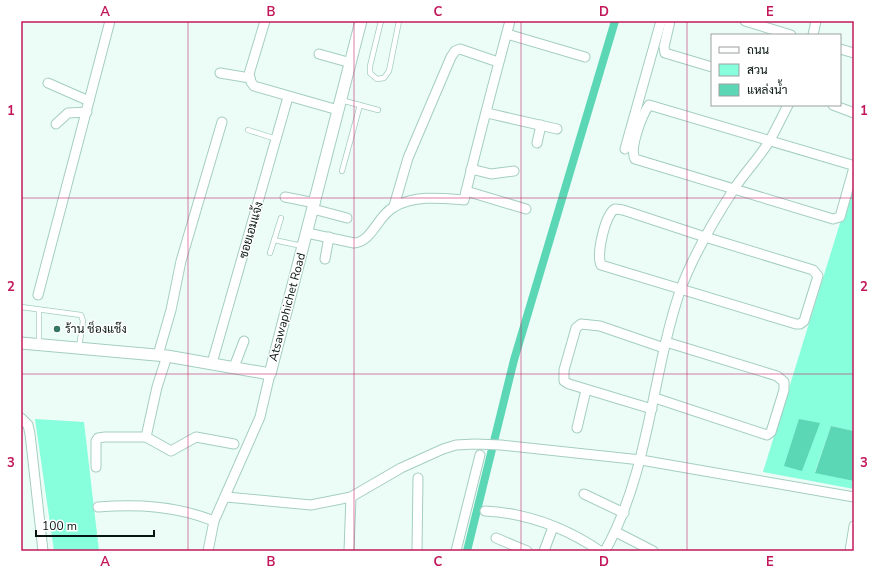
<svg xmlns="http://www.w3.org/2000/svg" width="875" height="572" font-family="'Nunito Sans',Sarabun,sans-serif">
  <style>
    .green { fill: #87fedc }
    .water { fill: #5bd7b6 }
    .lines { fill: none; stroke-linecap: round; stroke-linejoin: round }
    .canal { stroke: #5bd7b6; stroke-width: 8 }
    .service-casing { stroke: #a4cec0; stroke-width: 6 }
    .minor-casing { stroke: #a4cec0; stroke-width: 11 }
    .tertiary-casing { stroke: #a4cec0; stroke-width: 13 }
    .service { stroke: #fff; stroke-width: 4.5 }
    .minor { stroke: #fff; stroke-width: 9 }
    .tertiary { stroke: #fff; stroke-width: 11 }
    .grid { fill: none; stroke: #c2185b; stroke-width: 1; stroke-opacity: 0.55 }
    .poi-dot { fill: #367664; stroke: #fff; stroke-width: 1.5 }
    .labels { text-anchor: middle; stroke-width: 3; stroke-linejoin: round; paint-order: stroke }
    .street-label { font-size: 12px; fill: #061511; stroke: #fff }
    .poi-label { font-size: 12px; fill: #061511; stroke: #fff; text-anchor: start }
    .neatline { fill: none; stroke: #c2185b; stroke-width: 1.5 }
    .grid-label { font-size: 13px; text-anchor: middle; font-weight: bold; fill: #c2185b }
  </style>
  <rect width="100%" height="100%" fill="#ecfdf7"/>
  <g class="green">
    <polygon points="854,178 854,431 831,426 815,472 854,481 854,489 763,472"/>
    <polygon points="35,419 84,422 99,551 54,551"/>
  </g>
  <g class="water">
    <polygon points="799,419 820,423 802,471 784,466"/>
    <polygon points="831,426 854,431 854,481 815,473"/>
  </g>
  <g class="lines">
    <polyline class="canal" points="467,551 514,360 615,21"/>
    <g class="service-casing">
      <g id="service">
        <polyline points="381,21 370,66 370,73 377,79 384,78 389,71 399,21"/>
        <polyline points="341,100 378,110"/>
        <polyline points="248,130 276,139"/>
        <polyline points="342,171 360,105"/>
        <polyline points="274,240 302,246"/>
        <polyline points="270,253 281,218"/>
        <polyline points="21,307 81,315 83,321 79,347"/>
        <polyline points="39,310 39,345"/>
      </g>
    </g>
    <g class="minor-casing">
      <g id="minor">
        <polyline points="265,21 249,74 251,82 254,86 338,110"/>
        <polyline points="670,21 664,47 665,53 712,67"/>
        <polyline points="745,21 791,35"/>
        <polyline points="507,34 585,57"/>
        <polyline points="813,35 816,21"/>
        <polyline points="840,49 854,53"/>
        <polyline points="319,54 351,63"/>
        <polyline points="220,73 250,78"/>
        <polyline points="48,83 89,101"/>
        <path d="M 649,105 L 852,165 L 854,168 L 853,171 L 840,217 L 833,219 L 635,159 C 629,148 642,115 649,105 Z"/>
        <polyline points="833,105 854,113"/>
        <polyline points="487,113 557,129"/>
        <polyline points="56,124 68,113 87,112"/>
        <polyline points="537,143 541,125"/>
        <polyline points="625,149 661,21"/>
        <polyline points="471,169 491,174 514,171"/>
        <polyline points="466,191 526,209"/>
        <polyline points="285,197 315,203"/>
        <polyline points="394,206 408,158 451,57 455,51 460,49 498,62"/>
        <polyline points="313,209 347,218"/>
        <path d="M 615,209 L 623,210 L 705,237 L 813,270 L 818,276 L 804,321 L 800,324 L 796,324 L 601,265 C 596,255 605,214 615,209 Z"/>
        <path d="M 307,233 L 354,243 C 372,242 378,215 394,207 C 415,195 440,198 464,200 C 478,140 494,81 510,21"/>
        <polyline points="325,259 329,237"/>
        <polyline points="38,295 110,21"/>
        <polyline points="158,355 171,310 181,261 222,122"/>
        <polyline points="212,363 288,97"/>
        <polyline points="234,367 244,341"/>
        <polyline points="655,398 767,435 771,432 784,390 784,382 777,376 666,342"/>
        <polyline points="652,409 569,384 564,381 564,370 576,328 581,324 600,326 664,348"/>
        <polyline points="21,418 28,425 30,434 43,551"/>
        <polyline points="577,428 586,390"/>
        <polyline points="146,437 157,387 167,356"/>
        <polyline points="96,467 96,441 98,438 105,437 146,437 171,451 196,437 234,444"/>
        <polyline points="584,494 624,513"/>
        <polyline points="226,497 311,505 351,497 401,468 443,449 456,445 475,444 501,445 641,460 854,497"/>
        <path d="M 98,507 C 139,504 176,506 214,521"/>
        <path d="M 485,511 C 526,513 566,528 600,551"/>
        <polyline points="616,532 653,551"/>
        <polyline points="496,538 527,551"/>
        <polyline points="208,551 214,521 260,417 270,374"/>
        <polyline points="349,551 351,497"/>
        <polyline points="417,551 418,478"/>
        <polyline points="456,551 480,455"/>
        <polyline points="544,551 553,527"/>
        <path d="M 605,551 C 650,470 651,377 680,291 C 693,255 714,220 734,189 C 745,172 760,157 770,140 C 776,129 782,117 788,105"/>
        <polyline points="850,551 854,526"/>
      </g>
    </g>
    <g class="tertiary-casing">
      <polyline id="tertiary" points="21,343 167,356 270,374 361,21"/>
    </g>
    <use href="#service" class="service"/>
    <use href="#minor" class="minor"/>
    <use href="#tertiary" class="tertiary"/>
  </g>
  <path class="grid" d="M 188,21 L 188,551M 354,21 L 354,551M 521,21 L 521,551M 687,21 L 687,551M 21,198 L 854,198M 21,374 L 854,374"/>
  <circle class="poi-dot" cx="57" cy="329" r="4"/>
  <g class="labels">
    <g class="street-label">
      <text transform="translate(251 230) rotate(-74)" y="4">ซอยเอมแจ้ง</text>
      <text transform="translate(287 307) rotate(-75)" y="4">Atsawaphichet Road</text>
    </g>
    <g class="poi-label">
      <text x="65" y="333">ร้าน ช็องแช๊ง</text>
    </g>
  </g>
  <rect width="875" height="572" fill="none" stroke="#ffffff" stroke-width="44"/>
  <rect x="711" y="34" width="130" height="72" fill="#ffffff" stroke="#9ba1a0"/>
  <rect x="719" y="47" width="20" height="6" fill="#ffffff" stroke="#9ba1a0"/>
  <text x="747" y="54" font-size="12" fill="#061511">ถนน</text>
  <rect x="719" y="64" width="20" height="12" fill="#87fedc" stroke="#9ba1a0"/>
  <text x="747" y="74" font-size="12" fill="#061511">สวน</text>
  <rect x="719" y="84" width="20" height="12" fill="#5bd7b6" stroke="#9ba1a0"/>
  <text x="747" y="94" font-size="12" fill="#061511">แหล่งน้ำ</text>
  <path d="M36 530v6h118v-6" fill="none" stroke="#061511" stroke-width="2"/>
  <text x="42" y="530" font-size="12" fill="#061511" stroke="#ffffff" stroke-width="3" paint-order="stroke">100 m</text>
  <rect x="22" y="22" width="831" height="528" class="neatline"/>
  <g class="grid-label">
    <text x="105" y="16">A</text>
    <text x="271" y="16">B</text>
    <text x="438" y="16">C</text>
    <text x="604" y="16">D</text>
    <text x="770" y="16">E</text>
    <text x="11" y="115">1</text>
    <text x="864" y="115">1</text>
    <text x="11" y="291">2</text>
    <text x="864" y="291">2</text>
    <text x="11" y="467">3</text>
    <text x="864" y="467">3</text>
    <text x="105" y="566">A</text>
    <text x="271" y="566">B</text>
    <text x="438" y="566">C</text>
    <text x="604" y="566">D</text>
    <text x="770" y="566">E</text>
  </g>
</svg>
